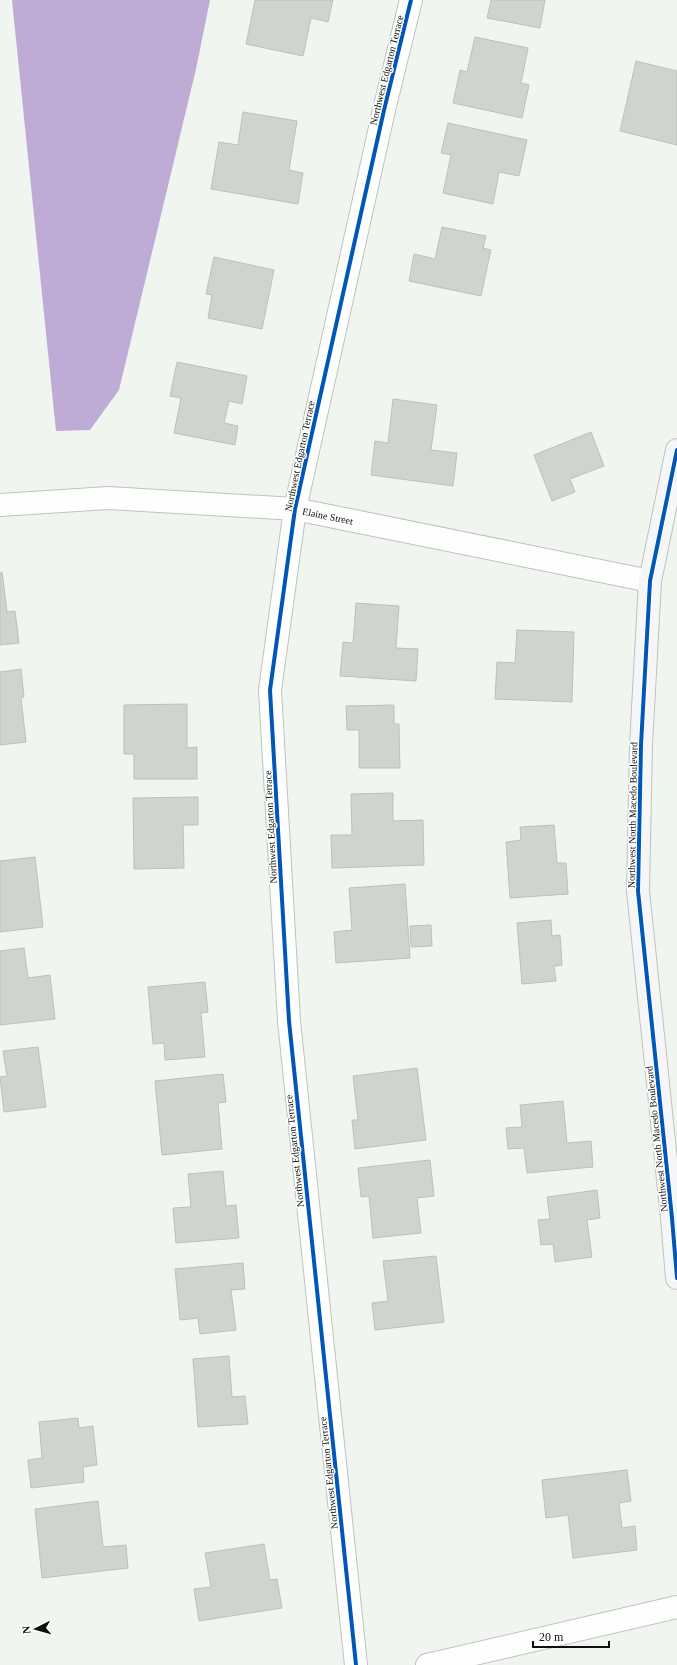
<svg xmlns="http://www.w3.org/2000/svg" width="677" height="1665" font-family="'Times New Roman',serif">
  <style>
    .water { fill: #bfacd6 }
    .building { fill: #d0d4d0; stroke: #bdc1bd }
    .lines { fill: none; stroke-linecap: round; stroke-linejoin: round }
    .street-casing { stroke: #bfc3bf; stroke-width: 24 }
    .secondary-casing { stroke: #bfc3bf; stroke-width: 24 }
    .street { stroke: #fdfefd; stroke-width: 22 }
    .secondary { stroke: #f6f6f8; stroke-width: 22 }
    .cycleway-casing { stroke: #fff; stroke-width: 6 }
    .cycleway { stroke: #0057b8; stroke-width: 4 }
    .labels { text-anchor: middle; stroke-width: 3; stroke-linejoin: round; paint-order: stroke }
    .street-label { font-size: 10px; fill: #0d100d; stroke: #fff }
  </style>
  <rect width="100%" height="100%" fill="#f0f5ef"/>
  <polygon class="water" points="12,0 210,0 196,69 119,390 90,430 56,431"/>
  <g class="building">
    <polygon points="255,0 333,0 328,22 311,18 303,56 246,44"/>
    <polygon points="491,0 545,0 540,28 487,18"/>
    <polygon points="475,37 528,48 521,83 529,85 522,118 453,103 460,70 467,72"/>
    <polygon points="636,61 677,71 677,145 620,131"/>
    <polygon points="243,112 297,121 289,170 303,173 298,204 211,189 219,142 238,145"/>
    <polygon points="448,123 527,140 519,176 499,172 493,204 443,193 451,155 441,153"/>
    <polygon points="442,227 486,236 483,248 491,250 481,296 409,281 414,254 435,259"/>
    <polygon points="214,257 274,270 262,329 208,318 212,295 206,294"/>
    <polygon points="177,362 247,376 242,404 229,401 224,423 238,426 235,445 174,433 181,398 170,396"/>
    <polygon points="393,399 437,405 431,450 457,453 453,486 371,475 375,441 388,443"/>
    <polygon points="591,432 604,466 570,479 575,492 552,501 534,455"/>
    <polygon points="2,572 7,612 15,611 19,643 0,645 0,573"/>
    <polygon points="356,603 399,606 396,648 418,649 416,681 340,676 343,642 353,643"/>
    <polygon points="517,630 574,632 572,702 495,699 497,662 515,663"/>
    <polygon points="21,669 24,697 21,698 26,742 0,745 0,672"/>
    <polygon points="187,704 187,748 197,747 197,779 134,779 134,754 124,754 124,705"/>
    <polygon points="394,705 394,724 399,724 400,768 359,768 359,730 347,730 346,706"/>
    <polygon points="393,793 393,821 423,820 424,865 332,868 331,835 352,835 351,794"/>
    <polygon points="198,797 198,825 183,825 184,868 134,869 133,798"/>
    <polygon points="554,825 557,863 566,863 568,894 510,898 506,842 521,840 520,827"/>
    <polygon points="35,857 43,927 0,932 0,861"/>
    <polygon points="405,884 410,958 336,963 334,932 352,930 349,888"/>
    <polygon points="551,920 552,936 560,935 562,965 554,966 556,981 522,984 517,923"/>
    <polygon points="431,925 432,946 411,947 410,926"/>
    <polygon points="24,948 28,978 50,975 55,1019 0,1025 0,951"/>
    <polygon points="205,982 208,1012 201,1013 205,1057 165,1060 164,1043 153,1044 148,987"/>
    <polygon points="38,1047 46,1107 4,1112 0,1078 0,1077 7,1076 3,1051"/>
    <polygon points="417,1068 426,1140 355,1149 352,1120 358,1120 353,1076"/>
    <polygon points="223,1074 226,1102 218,1103 222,1149 162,1155 155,1081"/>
    <polygon points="563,1101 567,1143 591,1141 593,1167 527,1173 524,1148 508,1149 506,1128 522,1127 520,1105"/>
    <polygon points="430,1160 434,1196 417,1198 421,1233 373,1238 369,1196 361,1197 358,1168"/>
    <polygon points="223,1171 226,1206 236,1205 239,1238 176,1243 173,1208 191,1207 188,1174"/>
    <polygon points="597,1190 600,1218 587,1220 592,1257 555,1262 553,1244 541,1245 538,1220 550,1219 547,1197"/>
    <polygon points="436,1256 444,1322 375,1330 372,1303 388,1301 383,1261"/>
    <polygon points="243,1263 245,1289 231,1290 236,1330 200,1334 198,1318 180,1320 175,1269"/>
    <polygon points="229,1356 232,1397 245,1396 248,1424 198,1427 193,1359"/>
    <polygon points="78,1418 79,1428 93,1426 97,1465 83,1467 84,1482 31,1488 28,1460 42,1458 39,1422"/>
    <polygon points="627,1470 631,1501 619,1503 622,1528 635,1526 637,1550 573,1558 568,1515 546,1518 542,1480"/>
    <polygon points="98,1501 103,1547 126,1545 128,1568 42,1578 35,1509"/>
    <polygon points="264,1544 270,1580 277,1579 282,1608 199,1621 194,1589 211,1587 205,1553"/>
  </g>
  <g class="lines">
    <g class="street-casing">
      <g id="street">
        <path id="s1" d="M 0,505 L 108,498 L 295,509 L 650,581"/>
        <polyline points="356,1665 289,1021 270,690 295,509 384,110 411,0"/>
        <polyline points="427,1665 677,1607"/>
      </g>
    </g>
    <g class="secondary-casing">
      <polyline id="secondary" points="677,450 650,581 641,745 638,891 672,1218 677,1278"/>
    </g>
    <use href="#street" class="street"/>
    <use href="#secondary" class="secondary"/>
    <g class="cycleway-casing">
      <g id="cycleway">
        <polyline points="677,450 650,581 641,745 638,891 672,1218 677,1278"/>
        <polyline points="356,1665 289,1021 270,690 295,509 384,110 411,0"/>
      </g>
    </g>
    <use href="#cycleway" class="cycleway"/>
  </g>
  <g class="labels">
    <g class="street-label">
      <text transform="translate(386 70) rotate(-76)" y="4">Northwest Edgarton Terrace</text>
      <text transform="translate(299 456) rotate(-78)" y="4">Northwest Edgarton Terrace</text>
      <text dy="4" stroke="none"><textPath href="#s1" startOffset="329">Elaine Street</textPath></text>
      <text transform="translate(632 815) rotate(-89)" y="4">Northwest North Macedo Boulevard</text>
      <text transform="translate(270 827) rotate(-93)" y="4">Northwest Edgarton Terrace</text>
      <text transform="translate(656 1139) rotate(-96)" y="4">Northwest North Macedo Boulevard</text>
      <text transform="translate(294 1151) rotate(-96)" y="4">Northwest Edgarton Terrace</text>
      <text transform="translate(328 1473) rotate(-96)" y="4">Northwest Edgarton Terrace</text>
    </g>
  </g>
  <g transform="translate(36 1629) rotate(264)" stroke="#ffffff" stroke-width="3" paint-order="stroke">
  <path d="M0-3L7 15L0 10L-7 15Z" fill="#0d100d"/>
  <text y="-6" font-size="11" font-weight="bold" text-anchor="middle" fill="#0d100d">N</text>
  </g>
  <path d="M533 1641v6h76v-6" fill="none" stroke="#0d100d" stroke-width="2"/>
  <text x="539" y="1641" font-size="12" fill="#0d100d" stroke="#ffffff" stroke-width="3" paint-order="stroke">20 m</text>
</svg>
